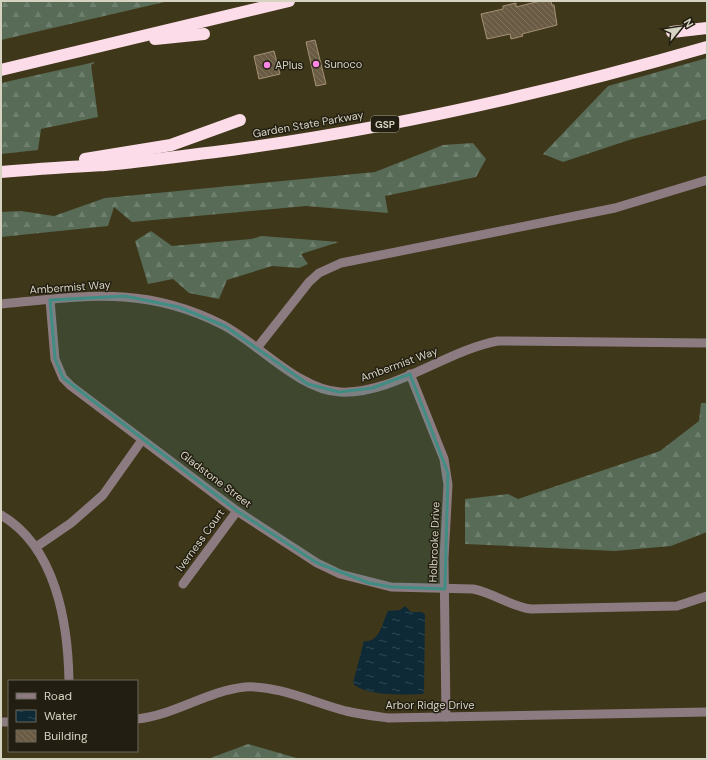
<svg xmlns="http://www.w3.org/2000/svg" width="708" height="760" font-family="'DM Sans',sans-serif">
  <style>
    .forest { fill: url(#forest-firs) }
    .water { fill: url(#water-ripples) }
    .building { fill: url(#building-back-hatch); stroke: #a59174 }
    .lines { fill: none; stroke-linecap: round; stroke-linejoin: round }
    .minor { stroke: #8c7c82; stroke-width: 9 }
    .highway { stroke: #fcdce8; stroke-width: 12 }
    .marked { fill: #418d83; fill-opacity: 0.2; stroke: #418d83; stroke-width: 3; stroke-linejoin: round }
    .poi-dot { fill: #fc86e4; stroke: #221f12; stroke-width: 1.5 }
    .labels { text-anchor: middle; stroke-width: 3; stroke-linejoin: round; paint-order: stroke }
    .shield { fill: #221f12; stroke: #a19d8d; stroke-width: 1 }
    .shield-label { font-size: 10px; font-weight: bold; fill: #d7d3c2 }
    .poi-label { font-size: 11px; fill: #d7d3c2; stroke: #221f12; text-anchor: start }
    .street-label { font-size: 11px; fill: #d7d3c2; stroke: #221f12 }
  </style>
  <defs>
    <pattern id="forest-firs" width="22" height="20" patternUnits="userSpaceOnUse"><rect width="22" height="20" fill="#576b57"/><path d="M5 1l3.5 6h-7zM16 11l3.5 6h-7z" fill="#6e7f6e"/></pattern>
    <pattern id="water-ripples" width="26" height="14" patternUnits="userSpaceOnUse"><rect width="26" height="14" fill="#0e2a36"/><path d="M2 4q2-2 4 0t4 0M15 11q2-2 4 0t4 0" fill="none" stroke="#304851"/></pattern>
    <pattern id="building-back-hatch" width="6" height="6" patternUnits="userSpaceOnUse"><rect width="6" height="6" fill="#6a5b44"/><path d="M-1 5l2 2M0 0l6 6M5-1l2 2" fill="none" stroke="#7f725d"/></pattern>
  </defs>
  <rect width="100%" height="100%" fill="#3f3719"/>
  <g class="forest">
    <polygon points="1,1 169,1 1,40"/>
    <polygon points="707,58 707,119 629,140 563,162 543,154 608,86"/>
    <polygon points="95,62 91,65 98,117 41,129 38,150 1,154 1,83"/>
    <polygon points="473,143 486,159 476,177 385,196 388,213 306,206 132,222 114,207 108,226 1,237 1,212 21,211 54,216 105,198 375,172 443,145"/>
    <polygon points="151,231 172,246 251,239 262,236 339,242 301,254 308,264 299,268 272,266 227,280 219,299 189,293 173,279 148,284 135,241"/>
    <polygon points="701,403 707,403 707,532 671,546 615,551 465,544 465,499 508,494 518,499 660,451 699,421"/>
    <polygon points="248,744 297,758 305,759 208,759"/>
  </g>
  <path class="water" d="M 405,606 L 411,612 L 422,612 L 425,615 L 424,693 L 422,694 C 408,695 362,696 353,683 L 364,641 C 380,643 382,623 388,611 L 400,610 Z"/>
  <g class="building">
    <polygon points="540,1 551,1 552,5 554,5 557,25 522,34 523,36 511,39 510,34 487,39 481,14 503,9 503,6 516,3 516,7"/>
    <polygon points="315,40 326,84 316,86 306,42"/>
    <polygon points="274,51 280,74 259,79 254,56"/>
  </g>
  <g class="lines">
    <g class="minor">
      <path d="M 50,300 L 55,359 L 63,378 L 71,386 L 237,511 L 317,563 L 340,574 L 391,587 L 473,589 C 494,593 509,606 531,609 L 677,606 L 707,596"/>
      <path d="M 1,304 C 84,296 145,285 223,325 C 259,344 299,390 340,392 C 392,395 447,350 498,341 L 707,343"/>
      <polyline points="257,348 309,282 319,273 341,263 615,208 707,180"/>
      <polyline points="410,374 444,459 448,485 444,558 446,717"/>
      <path d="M 1,515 C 56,547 68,623 69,681"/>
      <polyline points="36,547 71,523 103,495 142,440"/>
      <polyline points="183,584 237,511"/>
      <path d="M 137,719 C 175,715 207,691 245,687 C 277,685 315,703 346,711 C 359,714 374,716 388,718 L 707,712"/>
      <polyline points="1,722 9,722"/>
    </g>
    <g class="highway">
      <polyline points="672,32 707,28"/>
      <polyline points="155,39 204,34"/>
      <polyline points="1,70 289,1"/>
      <polyline points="85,159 171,145 240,120"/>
      <path d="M 1,172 C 36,169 71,167 105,165 C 147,161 189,155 231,150 C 392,128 551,92 707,47"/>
    </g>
  </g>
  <path class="marked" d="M 125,296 L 179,307 L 225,326 L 308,384 L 339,392 L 372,388 L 410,374 L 448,473 L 445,589 L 391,587 L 369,583 L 317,563 L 237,511 L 63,378 L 55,359 L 50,300 Z"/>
  <g class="poi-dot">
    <circle cx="316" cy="64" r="4"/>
    <circle cx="267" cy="65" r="4"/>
  </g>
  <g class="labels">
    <rect class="shield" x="371" y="116" width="28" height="16" rx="3"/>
    <g class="shield-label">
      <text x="385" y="128">GSP</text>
    </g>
    <g class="poi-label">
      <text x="324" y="68">Sunoco</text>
      <text x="275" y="69">APlus</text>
    </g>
    <g class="street-label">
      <text transform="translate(308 124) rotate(-10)" y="4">Garden State Parkway</text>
      <text transform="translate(70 287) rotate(-4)" y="4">Ambermist Way</text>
      <text transform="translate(399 364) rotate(-20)" y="4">Ambermist Way</text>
      <text transform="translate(216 479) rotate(37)" y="4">Gladstone Street</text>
      <text transform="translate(200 540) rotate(-54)" y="4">Iverness Court</text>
      <text transform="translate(434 542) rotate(-88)" y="4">Holbrooke Drive</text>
      <text x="430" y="709">Arbor Ridge Drive</text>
    </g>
  </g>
  <rect width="708" height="760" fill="none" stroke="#d7d3c2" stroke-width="4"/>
  <rect x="8" y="680" width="130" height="72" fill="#221f12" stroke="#6a6758"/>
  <rect x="16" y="693" width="20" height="6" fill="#8c7c82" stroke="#6a6758"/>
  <text x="44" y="700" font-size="12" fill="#d7d3c2">Road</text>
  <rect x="16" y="710" width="20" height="12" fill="url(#water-ripples)" stroke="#6a6758"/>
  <text x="44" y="720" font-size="12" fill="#d7d3c2">Water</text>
  <rect x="16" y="730" width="20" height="12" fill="url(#building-back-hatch)" stroke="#6a6758"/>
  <text x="44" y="740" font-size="12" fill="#d7d3c2">Building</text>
  <g transform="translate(680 28) rotate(60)" stroke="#221f12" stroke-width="3" paint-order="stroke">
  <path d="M0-3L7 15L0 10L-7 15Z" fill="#d7d3c2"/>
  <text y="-6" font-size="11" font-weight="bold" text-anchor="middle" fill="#d7d3c2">N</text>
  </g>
</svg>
